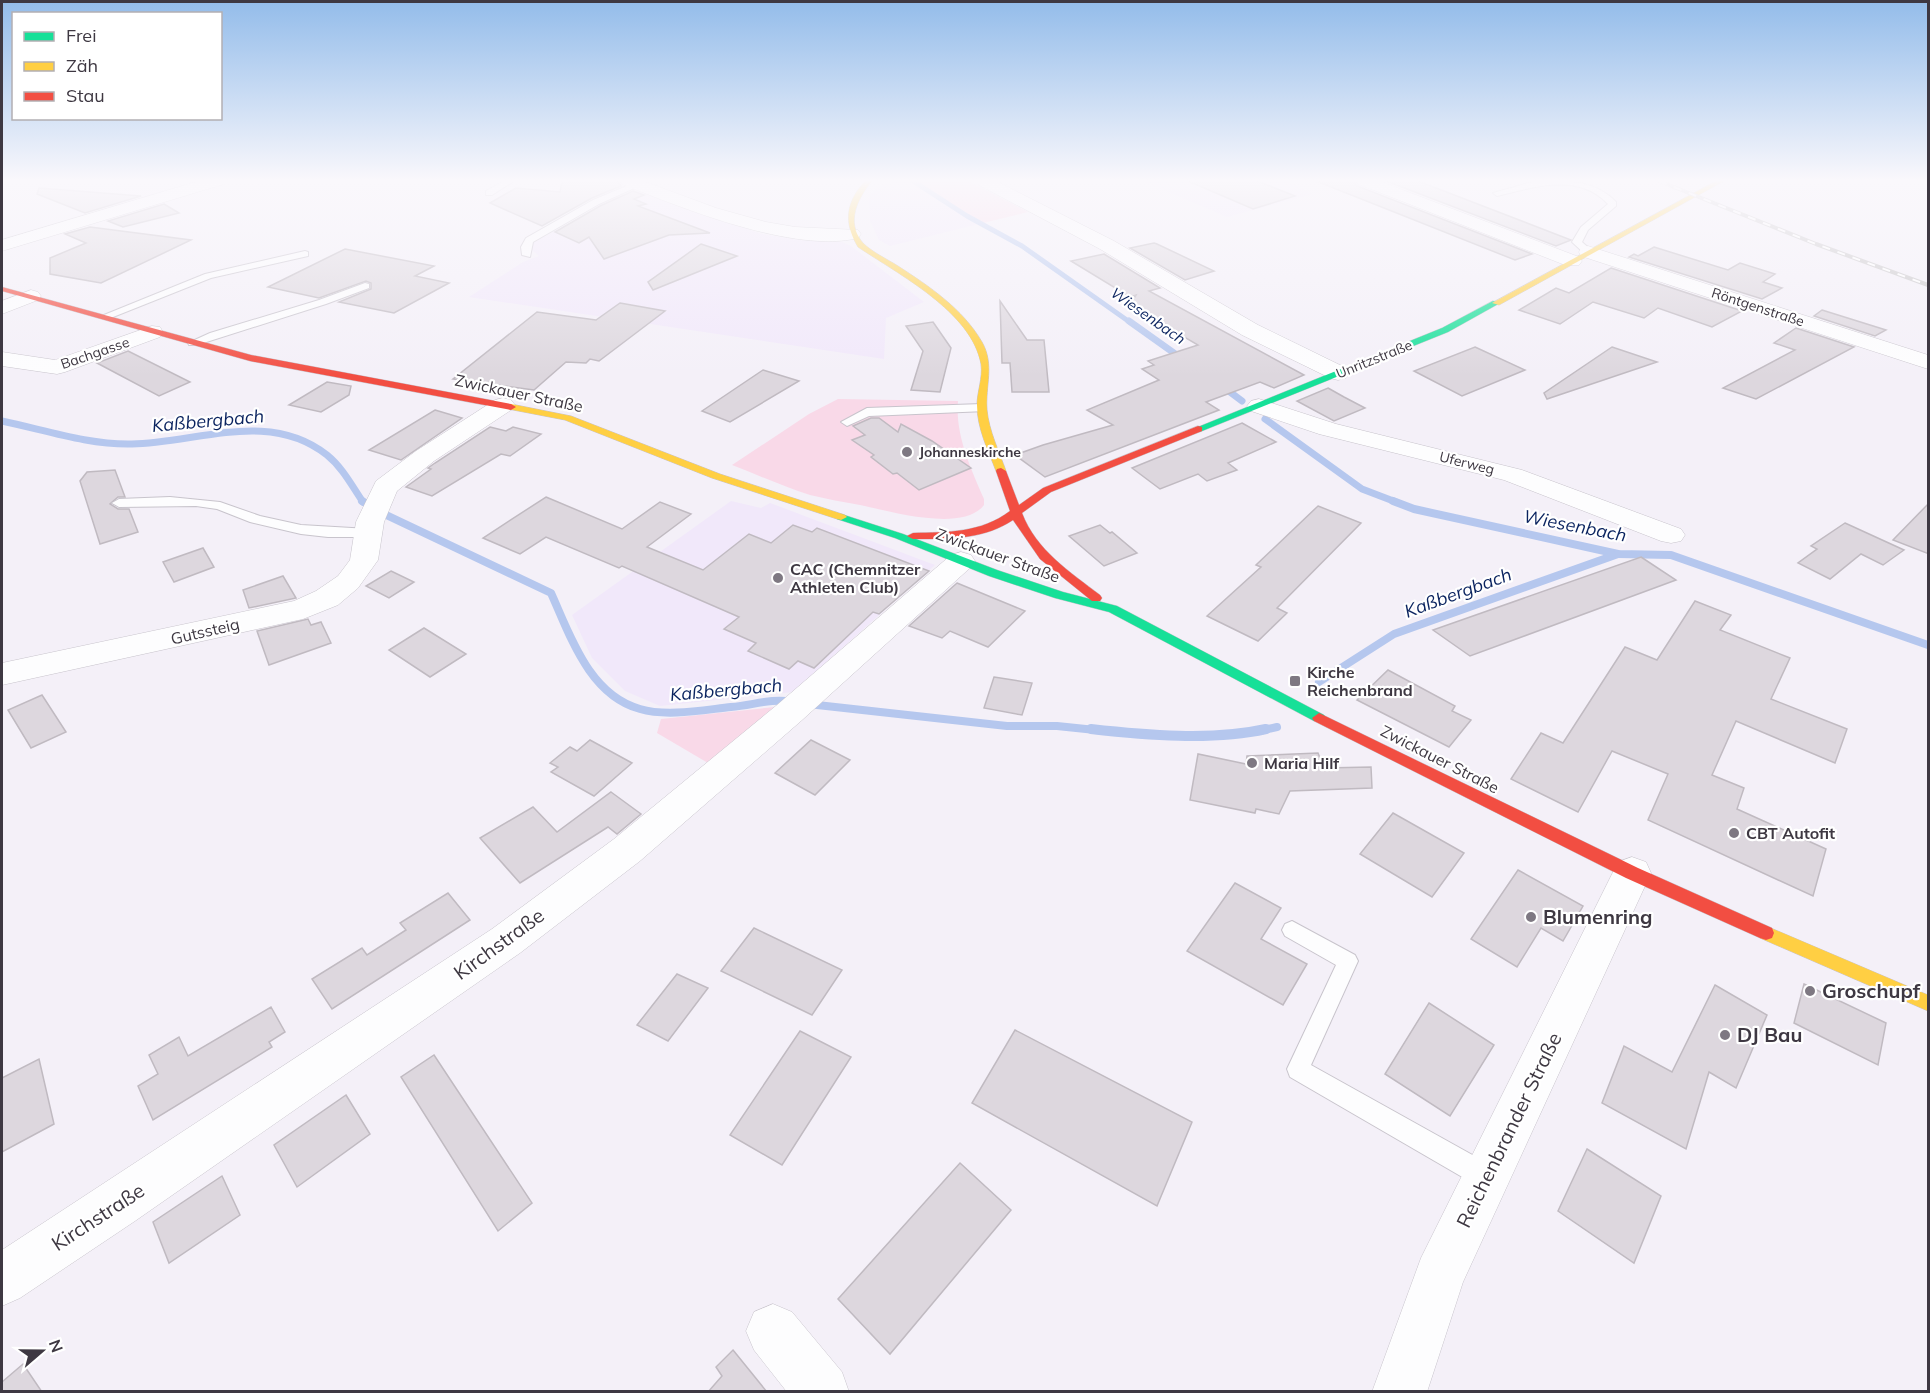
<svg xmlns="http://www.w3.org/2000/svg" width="1930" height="1393" font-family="Mulish,sans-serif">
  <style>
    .built { fill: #f1e8fa }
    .green { fill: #f9d9e8 }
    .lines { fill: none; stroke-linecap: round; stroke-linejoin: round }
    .stream-far3 { stroke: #b5c7ee; stroke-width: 5 }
    .stream-far2 { stroke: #b5c7ee; stroke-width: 7 }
    .stream-far1 { stroke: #b5c7ee; stroke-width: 8 }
    .stream { stroke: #b5c7ee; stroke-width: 10 }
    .building { fill: #ddd7de; stroke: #c0bac1; stroke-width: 1.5 }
    .lane-casing { stroke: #c8c4cc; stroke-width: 2 }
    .street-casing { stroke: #c8c4cc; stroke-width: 1 }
    .fast-casing { stroke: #c8c4cc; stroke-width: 1 }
    .slow-casing { stroke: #c8c4cc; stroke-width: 1 }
    .jam-casing { stroke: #c8c4cc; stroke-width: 1 }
    .lane { fill: #fdfdfe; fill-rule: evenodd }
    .street { fill: #fdfdfe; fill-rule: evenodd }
    .fast { fill: #16e098; fill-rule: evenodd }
    .slow { fill: #ffcf43; fill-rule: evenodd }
    .jam { fill: #f24e42; fill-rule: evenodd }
    .rail-casing { stroke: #c8c6c8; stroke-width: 4 }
    .rail { stroke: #fff; stroke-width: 2; stroke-dasharray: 8; stroke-linecap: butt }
    .poi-dot { fill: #7e7882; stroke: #fff; stroke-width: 2 }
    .labels { text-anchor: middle; stroke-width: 4.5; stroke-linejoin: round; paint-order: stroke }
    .far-street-label { font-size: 14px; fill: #3e3842; stroke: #fff }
    .far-poi-label { font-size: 14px; font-weight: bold; fill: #3e3842; stroke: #fff; text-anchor: start }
    .far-water-label { font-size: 15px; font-style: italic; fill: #0a235f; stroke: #fff }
    .street-label { font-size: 16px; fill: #3e3842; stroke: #fff }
    .poi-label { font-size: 16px; font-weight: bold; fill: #3e3842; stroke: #fff; text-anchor: start }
    .water-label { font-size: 18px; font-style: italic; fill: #0a235f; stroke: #fff }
    .near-poi-label { font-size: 20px; font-weight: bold; fill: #3e3842; stroke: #fff; text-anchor: start }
    .near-street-label { font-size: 20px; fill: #3e3842; stroke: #fff }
  </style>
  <rect width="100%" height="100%" fill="#f4f0f8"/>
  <g class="built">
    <polygon points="899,181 909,181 979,224 890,246 879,240 870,221 869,195 881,185"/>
    <polygon points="1143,181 1287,181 1313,194 1227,217"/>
    <polygon points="637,191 762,234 798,240 842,242 851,246 924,302 886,318 884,359 469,297 523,262 539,256 532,250 532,243 596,209 594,206"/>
    <polygon points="731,501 761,508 770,503 935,565 793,692 660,706 625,691 592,658 572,615"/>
  </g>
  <g class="green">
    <polygon points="909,181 968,181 1028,212 979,224"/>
    <path d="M 838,399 L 958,401 C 955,435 971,469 984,499 L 984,505 C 963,533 889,511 860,505 C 844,502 826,499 810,495 C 784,487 758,475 732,465 L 809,414 Z"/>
    <polygon points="775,707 708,763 657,733 661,719"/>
  </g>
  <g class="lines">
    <polyline class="stream-far3" points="913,181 967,216 1022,246 1131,323"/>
    <g class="stream-far2">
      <polyline points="1129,321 1181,358"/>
      <polyline points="1222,386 1242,401"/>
      <polyline points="1265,419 1362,489 1396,502"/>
      <path d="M 2,421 C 45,430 88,445 132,444 C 197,443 269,409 327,455 C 343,468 352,486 363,502"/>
    </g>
    <g class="stream-far1">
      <path d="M 362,501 L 382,513 L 551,593 C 570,635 589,695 640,709 C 667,717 703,710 731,707 C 755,705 769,698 794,702"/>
      <polyline points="1393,501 1414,509 1618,554 1671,555 1928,645"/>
      <polyline points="1319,682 1394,634 1618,554"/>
      <polyline points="808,704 1007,726 1057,726 1105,731"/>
      <polyline points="1259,731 1277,727"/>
    </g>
    <path class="stream" d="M 1091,729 C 1144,735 1213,741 1266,729"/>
  </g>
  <g class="building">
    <polygon points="562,181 618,181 621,186 592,198 542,226 490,203 516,188 560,192"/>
    <polygon points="1188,181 1257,181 1295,196 1253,209"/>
    <polygon points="1316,181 1354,181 1357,186 1532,254 1515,260"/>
    <polygon points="1386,181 1418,181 1571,240 1556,246"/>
    <polygon points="39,188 141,196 85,213 37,194"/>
    <polygon points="633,191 644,195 634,199 646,204 638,206 710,233 669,235 604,259 589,237 579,243 555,232 600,206"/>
    <polygon points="164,204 179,213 123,227 108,221"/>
    <polygon points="90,227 191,240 101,283 50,274 50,258 86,243 65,234"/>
    <polygon points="1154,243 1157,244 1214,271 1185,280 1130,248"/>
    <polygon points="701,244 737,256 653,290 648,282"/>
    <polygon points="1654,247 1728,270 1740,263 1775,274 1763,282 1782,288 1762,299 1629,257 1634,254 1638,256"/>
    <polygon points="345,249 434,266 415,276 449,283 394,313 339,302 371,289 371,283 366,281 319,298 268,287"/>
    <polygon points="1104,254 1160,288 1149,291 1304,375 1274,388 1260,382 1206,402 1219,410 1045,477 1015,455 1043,445 1113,425 1087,410 1159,380 1142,369 1154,365 1148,361 1198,345 1130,305 1136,295 1130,297 1071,261"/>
    <polygon points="1611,268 1742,311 1712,327 1658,308 1644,318 1593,302 1560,324 1519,310 1556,288 1569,293"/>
    <polygon points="1000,301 1027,340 1044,340 1049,392 1012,392 1010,363 1002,363"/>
    <polygon points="620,303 665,311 599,361 590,359 586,363 566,362 534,390 453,379 537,312 596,320"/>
    <polygon points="1822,310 1886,330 1875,336 1814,316"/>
    <polygon points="933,322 951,348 940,392 911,390 923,351 906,326"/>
    <polygon points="1796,328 1854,347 1756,399 1723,388 1795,350 1774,343"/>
    <polygon points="1475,347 1525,370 1462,396 1414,371"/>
    <polygon points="1612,347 1657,362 1547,399 1544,393"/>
    <polygon points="128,351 190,382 159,396 97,363"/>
    <polygon points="763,370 799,381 730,422 702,411"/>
    <polygon points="327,382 351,386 349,395 321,412 289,405"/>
    <polygon points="1328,388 1344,397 1365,408 1334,421 1297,401"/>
    <polygon points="435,410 462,418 401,460 369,450"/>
    <polygon points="871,418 879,418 898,432 901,424 932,441 971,468 919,490 897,473 893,474 871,457 874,455 852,440 865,435 853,426"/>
    <polygon points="1242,423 1276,442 1228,463 1237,470 1207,481 1198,474 1160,489 1132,468"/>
    <polygon points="490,427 506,431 513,427 541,434 510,456 501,454 432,496 406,487 431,469 428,468 435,463"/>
    <polygon points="115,470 125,497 118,497 110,504 118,509 129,509 138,532 100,544 80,481 87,472"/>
    <polygon points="546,497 622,529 660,502 691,514 647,547 703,570 749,534 771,543 793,525 812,532 817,528 929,571 879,614 873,612 814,668 798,661 789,669 748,651 756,643 724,629 739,617 622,566 619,568 546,537 520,554 483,538"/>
    <polygon points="1929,503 1929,554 1893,540"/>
    <polygon points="1318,506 1361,523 1277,608 1287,613 1258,641 1207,616 1261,567 1256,565"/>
    <polygon points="1845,523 1904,550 1883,565 1861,554 1830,579 1798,563 1817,549 1811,546"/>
    <polygon points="1100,525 1110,533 1112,532 1137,553 1104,566 1069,536"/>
    <polygon points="203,548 214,567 174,582 163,562"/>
    <polygon points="1641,557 1676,580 1470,656 1433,630"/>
    <polygon points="391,571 414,582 389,598 366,586"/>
    <polygon points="283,576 296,598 249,608 243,590"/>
    <polygon points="957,583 1025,611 988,647 950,631 942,638 909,626"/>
    <polygon points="1695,601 1731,615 1720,630 1790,658 1771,699 1847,729 1835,763 1736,721 1712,775 1744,788 1737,809 1826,849 1813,896 1648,820 1668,774 1612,751 1578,812 1511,779 1541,733 1563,743 1625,647 1657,660"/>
    <polygon points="308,619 311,625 321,622 331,643 269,665 257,631"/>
    <polygon points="424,628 466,654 430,677 389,650"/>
    <polygon points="1388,670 1455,706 1452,711 1471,720 1449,747 1357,700"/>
    <polygon points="994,677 1032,683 1022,715 984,708"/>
    <polygon points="42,695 66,732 31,748 8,710"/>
    <polygon points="590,740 632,763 594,796 551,772 558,767 550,763 570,747 577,751"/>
    <polygon points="811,740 850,760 815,795 775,773"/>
    <polygon points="1318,753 1324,768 1371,767 1372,788 1290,791 1279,814 1256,809 1255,813 1190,800 1198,754 1246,764 1247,756"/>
    <polygon points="611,792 641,814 617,834 608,827 520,883 480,838 533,807 557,832"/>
    <polygon points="1393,813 1464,853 1432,897 1360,854"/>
    <polygon points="1518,870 1583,906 1563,941 1541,928 1517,967 1471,939"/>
    <polygon points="1235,883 1281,908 1261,939 1307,964 1283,1005 1187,951"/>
    <polygon points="448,893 470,920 332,1009 312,979 362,948 367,955 406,930 400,923"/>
    <polygon points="754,928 842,970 812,1015 721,971"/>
    <polygon points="677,974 708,988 668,1041 637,1025"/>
    <polygon points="1804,984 1886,1023 1878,1065 1794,1023"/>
    <polygon points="1715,985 1767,1015 1736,1088 1709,1072 1686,1149 1602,1103 1624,1046 1672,1072"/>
    <polygon points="1429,1003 1494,1045 1450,1116 1385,1074"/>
    <polygon points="271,1007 285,1032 269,1042 272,1047 153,1120 138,1086 158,1074 149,1055 179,1037 188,1056"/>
    <polygon points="1015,1030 1192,1122 1157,1206 972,1103"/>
    <polygon points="800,1031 851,1057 782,1165 730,1135"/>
    <polygon points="434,1055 532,1203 498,1231 401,1077"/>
    <polygon points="39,1059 54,1124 2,1152 2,1078"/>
    <polygon points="346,1095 370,1134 297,1187 274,1145"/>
    <polygon points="1587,1149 1661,1196 1634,1263 1558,1211"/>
    <polygon points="960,1163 1011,1210 890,1354 838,1299"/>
    <polygon points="222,1176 240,1215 169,1263 153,1222"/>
    <polygon points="733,1350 767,1392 708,1392 722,1376 716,1367"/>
    <polygon points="23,1364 42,1392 2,1392 2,1382"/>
  </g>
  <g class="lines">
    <g class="lane-casing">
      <g id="lane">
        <polygon points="504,181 514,181 492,195 486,195 486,191"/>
        <path d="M 1536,181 C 1566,181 1594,179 1616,202 L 1616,206 L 1588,230 L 1582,242 L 1591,250 L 1591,254 L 1585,254 L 1572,242 L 1581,227 L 1608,204 C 1578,172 1534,187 1497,196 L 1493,193 Z"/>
        <polygon points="634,183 641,185 599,204 533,242 530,257 522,255 521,247 526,238 593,200"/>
        <polygon points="305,251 308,252 308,256 211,278 108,319 99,317 205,274"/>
        <polygon points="365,283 369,284 369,288 326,304 197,345 189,345 188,343 210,333 319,300"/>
        <polygon points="982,404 986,405 986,411 869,416 847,426 841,422 867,408"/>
        <polygon points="170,497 220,502 260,516 301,525 369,529 376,533 369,537 328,537 301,534 250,522 217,509 196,506 119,507 112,503 119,499"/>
        <polygon points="1292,921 1355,955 1358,961 1311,1065 1494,1167 1497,1176 1494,1185 1485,1188 1476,1185 1290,1077 1287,1069 1336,965 1285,936 1282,930 1285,924"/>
      </g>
    </g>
    <g class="street-casing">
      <g id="street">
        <polygon points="199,181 226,181 224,184 2,251 2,240"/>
        <path d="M 620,181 L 643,181 L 716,208 L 766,222 L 795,227 L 858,230 L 861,234 L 858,238 C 795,254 682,208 622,184 Z"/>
        <polygon points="975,181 996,181 1114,241 1258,325 1346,368 1349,373 1346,378 1338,380 1330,378 1242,335 1100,249 977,184"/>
        <polygon points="1356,181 1379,181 1579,257 1582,261 1579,265 1565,265 1358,184"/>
        <polygon points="1588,246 1928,355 1928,369 1581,256 1579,252 1581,248"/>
        <polygon points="31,290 38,292 41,296 38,300 2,314 2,301"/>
        <polygon points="152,326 160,327 163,332 160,337 65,372 57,374 2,366 2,352 55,360"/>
        <polygon points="503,398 511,400 515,405 511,410 434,461 397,491 384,522 378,560 358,588 338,605 303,619 2,685 2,663 294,601 316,591 338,576 350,560 356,522 376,481 416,451 495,400"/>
        <polygon points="1259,399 1336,424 1522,470 1681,529 1685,535 1681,541 1671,543 1661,541 1504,480 1319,434 1251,411 1247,406 1251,401"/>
        <polygon points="961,552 971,555 975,561 971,567 801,721 640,861 520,953 135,1221 20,1298 2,1306 2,1250 492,929 614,839 777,705 951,555"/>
        <polygon points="1632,857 1646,862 1651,873 1463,1282 1427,1392 1372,1392 1421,1258 1618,862"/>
        <polygon points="773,1304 792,1312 842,1372 849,1392 787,1392 754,1350 746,1331 754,1312"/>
      </g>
    </g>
    <g class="fast-casing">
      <g id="fast">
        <polygon points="1493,301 1500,303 1448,332 1202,431 1198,432 1193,429 1442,328"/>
        <polygon points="841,514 903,534 997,570 1063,592 1117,606 1324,715 1326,718 1324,721 1314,721 1109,612 1055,598 989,576 895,538 837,519 837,515"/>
      </g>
    </g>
    <g class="slow-casing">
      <g id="slow">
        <path d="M 865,181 L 872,181 C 858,198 845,222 863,243 C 872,252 887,259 898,266 C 929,286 963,309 982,342 C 995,365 985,386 987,410 C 989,431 999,451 1006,471 L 1005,473 L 1001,474 L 996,471 C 988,450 977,428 977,405 C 977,392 983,378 981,364 C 972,312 898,274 858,247 C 843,222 846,202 865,181 Z"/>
        <polygon points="1716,181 1724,181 1499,305 1492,303"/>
        <polygon points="511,404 571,416 720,474 845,515 847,517 841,520 837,519 712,478 565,420 508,409 508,405"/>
        <polygon points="1766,926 1928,995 1928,1011 1760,938 1758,933 1760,928"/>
      </g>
    </g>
    <g class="jam-casing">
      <g id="jam">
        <polygon points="2,287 251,355 511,404 516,407 511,410 250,361 2,291"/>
        <path d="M 1198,426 L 1202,427 L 1202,431 L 1051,492 L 1022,513 C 1036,550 1070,572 1100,595 L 1102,598 L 1100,601 L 1092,601 L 1040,559 L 1013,520 C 983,540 948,539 913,539 L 907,536 L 913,533 C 948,532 981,533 1010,511 L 996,471 L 997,469 L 1001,468 L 1006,471 L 1019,505 L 1043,488 Z"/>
        <polygon points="1319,713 1638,868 1772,928 1774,933 1772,938 1766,940 1760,938 1626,878 1314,721 1312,718"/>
      </g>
    </g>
    <use href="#lane" class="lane"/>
    <use href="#street" class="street"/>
    <use href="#fast" class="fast"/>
    <use href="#slow" class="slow"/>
    <use href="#jam" class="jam"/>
    <g class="rail-casing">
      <polyline id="rail" points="1659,181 1816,244 1928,285"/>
    </g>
    <use href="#rail" class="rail"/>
  </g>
  <linearGradient id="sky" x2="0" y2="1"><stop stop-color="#93bcea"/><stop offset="0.48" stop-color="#faf8fc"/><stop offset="1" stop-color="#faf8fc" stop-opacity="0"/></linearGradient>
  <rect width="1930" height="376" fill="url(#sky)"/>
  <g class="poi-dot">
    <circle cx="907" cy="452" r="6"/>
    <circle cx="778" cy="578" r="6"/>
    <rect x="1289" y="675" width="12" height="12" rx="3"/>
    <circle cx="1252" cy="763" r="6"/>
    <circle cx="1734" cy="833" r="6"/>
    <circle cx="1531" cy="917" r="6"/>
    <circle cx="1810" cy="991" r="6"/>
    <circle cx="1725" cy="1035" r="6"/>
  </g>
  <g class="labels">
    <g class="far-street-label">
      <text transform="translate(1758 307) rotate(18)" y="5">Röntgenstraße</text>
      <text transform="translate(95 353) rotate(-19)" y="5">Bachgasse</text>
      <text transform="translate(1374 359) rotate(-22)" y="5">Unritzstraße</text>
      <text transform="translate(1467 463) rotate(14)" y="5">Uferweg</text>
    </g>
    <g class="far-poi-label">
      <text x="919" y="457">Johanneskirche</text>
    </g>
    <g class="far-water-label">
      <text transform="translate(1148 316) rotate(35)" y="5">Wiesenbach</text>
    </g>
    <g class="street-label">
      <text transform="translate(519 393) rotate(12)" y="6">Zwickauer Straße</text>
      <text transform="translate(998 555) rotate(20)" y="6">Zwickauer Straße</text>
      <text transform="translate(205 631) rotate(-13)" y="6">Gutssteig</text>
      <text transform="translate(1440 759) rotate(27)" y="6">Zwickauer Straße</text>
    </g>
    <g class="poi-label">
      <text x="790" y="575">CAC (Chemnitzer<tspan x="790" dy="18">Athleten Club)</tspan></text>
      <text x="1307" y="678">Kirche<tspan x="1307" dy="18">Reichenbrand</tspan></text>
      <text x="1264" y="769">Maria Hilf</text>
      <text x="1746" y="839">CBT Autofit</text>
    </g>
    <g class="water-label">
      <text transform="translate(208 421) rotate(-5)" y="6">Kaßbergbach</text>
      <text transform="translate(1575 526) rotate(11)" y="6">Wiesenbach</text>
      <text transform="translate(1458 593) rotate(-20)" y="6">Kaßbergbach</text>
      <text transform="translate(726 690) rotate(-5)" y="6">Kaßbergbach</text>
    </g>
    <g class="near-poi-label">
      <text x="1543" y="924">Blumenring</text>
      <text x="1822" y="998">Groschupf</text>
      <text x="1737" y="1042">DJ Bau</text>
    </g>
    <g class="near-street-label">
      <text transform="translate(499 944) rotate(-36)" y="7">Kirchstraße</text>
      <text transform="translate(1509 1130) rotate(-64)" y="7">Reichenbrander Straße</text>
      <text transform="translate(98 1217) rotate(-33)" y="7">Kirchstraße</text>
    </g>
  </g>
  <rect width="1930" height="1393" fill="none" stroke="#3e3842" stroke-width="6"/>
  <rect x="12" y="12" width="210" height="108" fill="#ffffff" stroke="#b2afb3" stroke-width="1.5"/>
  <rect x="24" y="32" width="30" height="9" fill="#16e098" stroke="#b2afb3" stroke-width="1.5"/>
  <text x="66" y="42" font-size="18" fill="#3e3842">Frei</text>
  <rect x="24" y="62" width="30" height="9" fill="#ffcf43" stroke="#b2afb3" stroke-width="1.5"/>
  <text x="66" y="72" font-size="18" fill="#3e3842">Zäh</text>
  <rect x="24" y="92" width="30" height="9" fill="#f24e42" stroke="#b2afb3" stroke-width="1.5"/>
  <text x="66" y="102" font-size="18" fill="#3e3842">Stau</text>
  <g transform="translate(42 1351) rotate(70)" stroke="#ffffff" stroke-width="4.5" paint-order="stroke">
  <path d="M0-4.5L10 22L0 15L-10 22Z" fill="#3e3842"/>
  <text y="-9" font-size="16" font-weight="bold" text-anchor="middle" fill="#3e3842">N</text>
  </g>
</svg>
